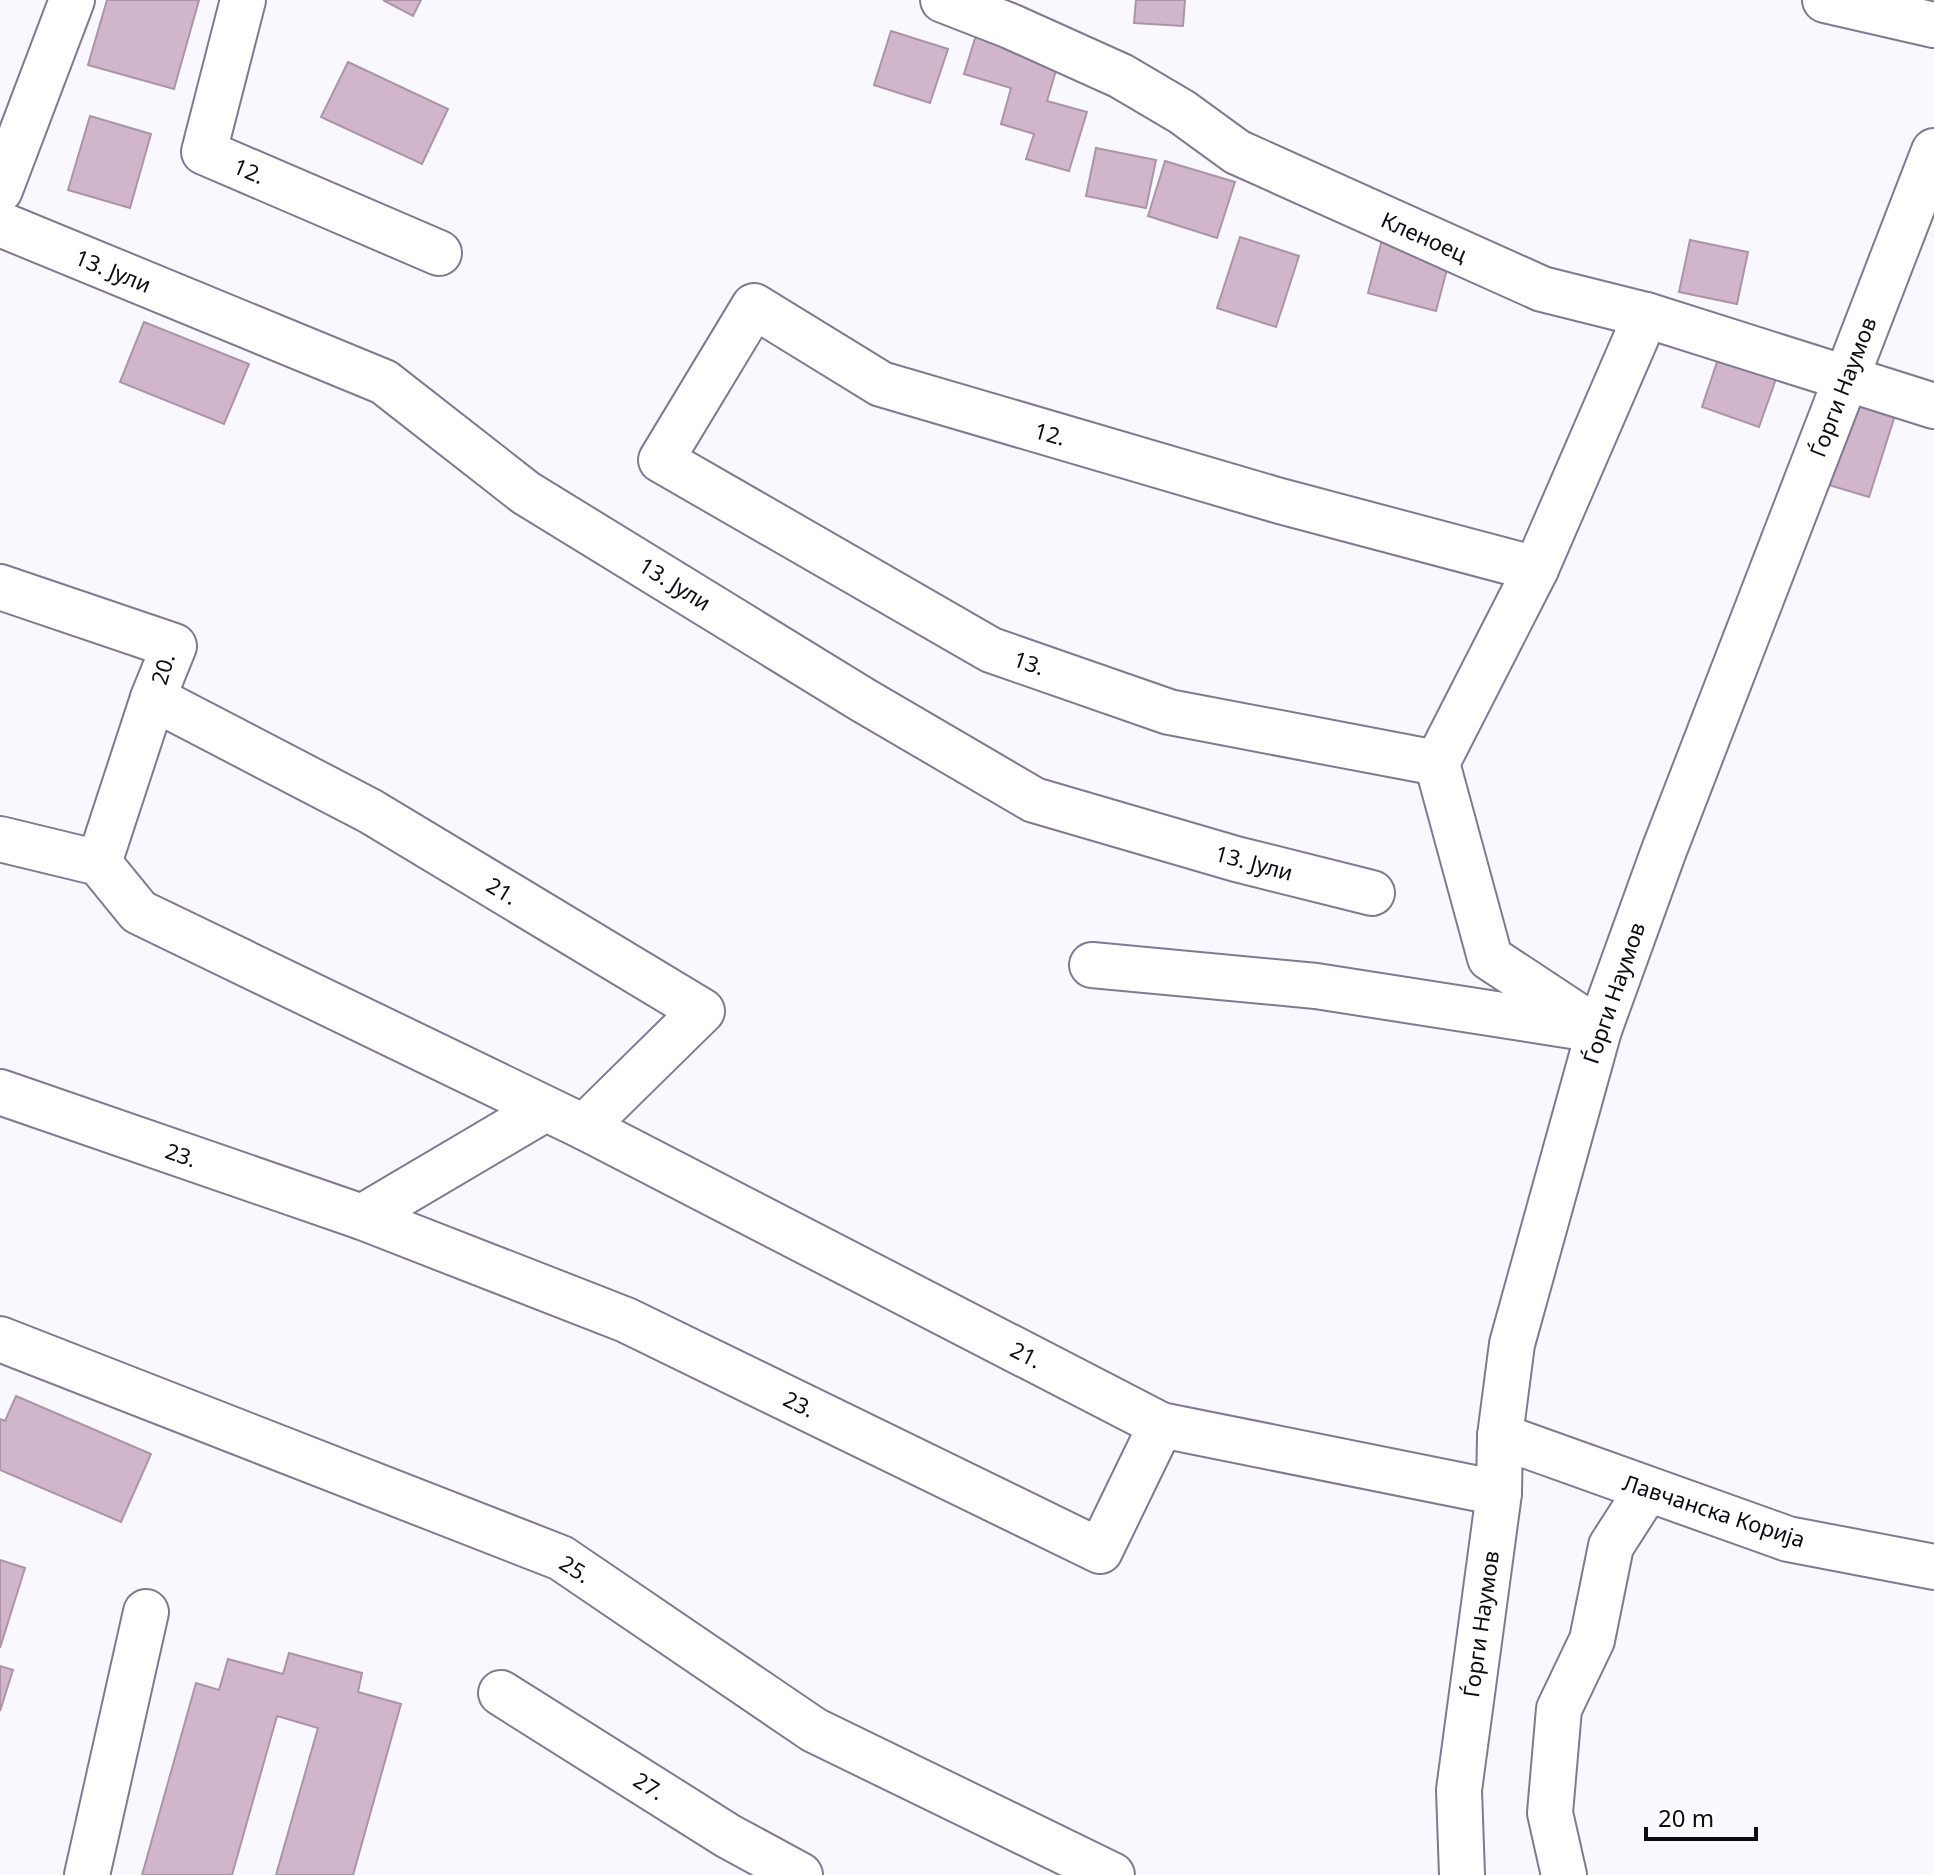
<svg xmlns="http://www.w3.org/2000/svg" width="1934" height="1875" font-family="'Noto Sans',sans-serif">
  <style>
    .building { fill: #d1b6cb; stroke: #ac94a7; stroke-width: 2 }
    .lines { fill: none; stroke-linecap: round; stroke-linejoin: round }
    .minor-casing { stroke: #807992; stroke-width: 48 }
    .minor { stroke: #fff; stroke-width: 44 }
    .labels { text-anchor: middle; stroke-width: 8; stroke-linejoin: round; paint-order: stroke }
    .street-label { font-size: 22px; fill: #0d0b14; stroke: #fff }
  </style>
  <rect width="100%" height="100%" fill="#f9f8fe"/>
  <g class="building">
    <polygon points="107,0 199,0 174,89 88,65"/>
    <polygon points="383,0 421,0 413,16"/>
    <polygon points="1136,0 1185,0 1183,26 1134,23"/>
    <polygon points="891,31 948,49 930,103 874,85"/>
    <polygon points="977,32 1060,57 1047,101 1087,112 1069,171 1026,159 1034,134 1001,124 1011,88 964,74"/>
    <polygon points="348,62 448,109 422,164 321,117"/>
    <polygon points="90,116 151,134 130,208 68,190"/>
    <polygon points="1096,148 1156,160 1146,208 1086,196"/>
    <polygon points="1165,161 1235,182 1217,238 1148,216"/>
    <polygon points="1383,236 1451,254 1436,311 1368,293"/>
    <polygon points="1240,237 1299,256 1276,327 1217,308"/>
    <polygon points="1690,240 1748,252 1737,304 1679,292"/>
    <polygon points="144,322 249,364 224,424 120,382"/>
    <polygon points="1719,356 1777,376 1759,427 1702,407"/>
    <polygon points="1847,391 1898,406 1869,497 1819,482"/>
    <polygon points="16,1396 151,1454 121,1522 0,1470 0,1419 5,1421"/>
    <polygon points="0,1560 25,1568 0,1648"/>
    <polygon points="289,1653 362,1673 358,1692 401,1704 353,1875 276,1875 318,1728 277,1716 232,1875 142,1875 196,1683 219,1690 228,1659 283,1674"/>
    <polygon points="0,1666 13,1670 0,1711"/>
  </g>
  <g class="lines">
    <g class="minor-casing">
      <g id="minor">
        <polyline points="243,0 204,152 439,253"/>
        <polyline points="943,0 1010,26 1121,76 1182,112 1237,152 1542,289 1646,315 1934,406"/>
        <polyline points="1825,0 1934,25"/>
        <polyline points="0,190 72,0"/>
        <polyline points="0,224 384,382 526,493 863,700 1034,800 1236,859 1372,893"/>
        <polyline points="0,587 174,646 153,698 99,863"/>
        <polyline points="153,698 370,811 702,1011 584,1127"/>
        <polyline points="1437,763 1169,712 991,650 661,460 754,306 881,384 1280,501 1536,569"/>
        <polyline points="0,839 99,863 139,912 584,1127 1161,1425 1499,1493"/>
        <polyline points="1092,965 1316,986 1585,1028"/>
        <polyline points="1599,1030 1490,958 1437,763 1536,569 1646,315"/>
        <polyline points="0,1092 362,1217 626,1320 1100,1551 1161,1425"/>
        <polyline points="362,1217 545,1109"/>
        <polyline points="0,1339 561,1558 814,1730 1112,1875"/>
        <polyline points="1500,1436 1788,1539 1934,1567"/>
        <polyline points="501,1693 728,1836 800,1875"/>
        <polyline points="87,1875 146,1612"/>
        <polyline points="1462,1875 1459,1790 1499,1493 1500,1436 1512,1344 1599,1030 1663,853 1934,151"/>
        <polyline points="1564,1875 1550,1813 1559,1709 1592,1640 1611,1546 1647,1490"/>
      </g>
    </g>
    <use href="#minor" class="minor"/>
  </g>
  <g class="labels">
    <g class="street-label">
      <text transform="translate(249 171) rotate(23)" y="8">12.</text>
      <text transform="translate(1424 237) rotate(24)" y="8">Кленоец</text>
      <text transform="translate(113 271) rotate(22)" y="8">13. Јули</text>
      <text transform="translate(1843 387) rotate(-69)" y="8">Ѓорги Наумов</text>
      <text transform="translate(1050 434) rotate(16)" y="8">12.</text>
      <text transform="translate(675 584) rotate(32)" y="8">13. Јули</text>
      <text transform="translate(1029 663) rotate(19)" y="8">13.</text>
      <text transform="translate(163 669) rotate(-73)" y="8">20.</text>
      <text transform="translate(1254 863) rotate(15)" y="8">13. Јули</text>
      <text transform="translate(502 891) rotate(31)" y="8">21.</text>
      <text transform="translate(1614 993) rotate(-71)" y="8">Ѓорги Наумов</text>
      <text transform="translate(181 1155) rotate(19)" y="8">23.</text>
      <text transform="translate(1026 1355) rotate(27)" y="8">21.</text>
      <text transform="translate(799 1404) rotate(26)" y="8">23.</text>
      <text transform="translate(1714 1511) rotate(18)" y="8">Лавчанска Корија</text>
      <text transform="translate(575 1569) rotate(32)" y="8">25.</text>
      <text transform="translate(1481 1624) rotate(-82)" y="8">Ѓорги Наумов</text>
      <text transform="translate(649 1786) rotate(32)" y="8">27.</text>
    </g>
  </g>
  <path d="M1646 1827v12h110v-12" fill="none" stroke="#0d0b14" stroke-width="4"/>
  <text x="1658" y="1827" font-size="24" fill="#0d0b14" stroke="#ffffff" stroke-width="6" paint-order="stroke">20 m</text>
</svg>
